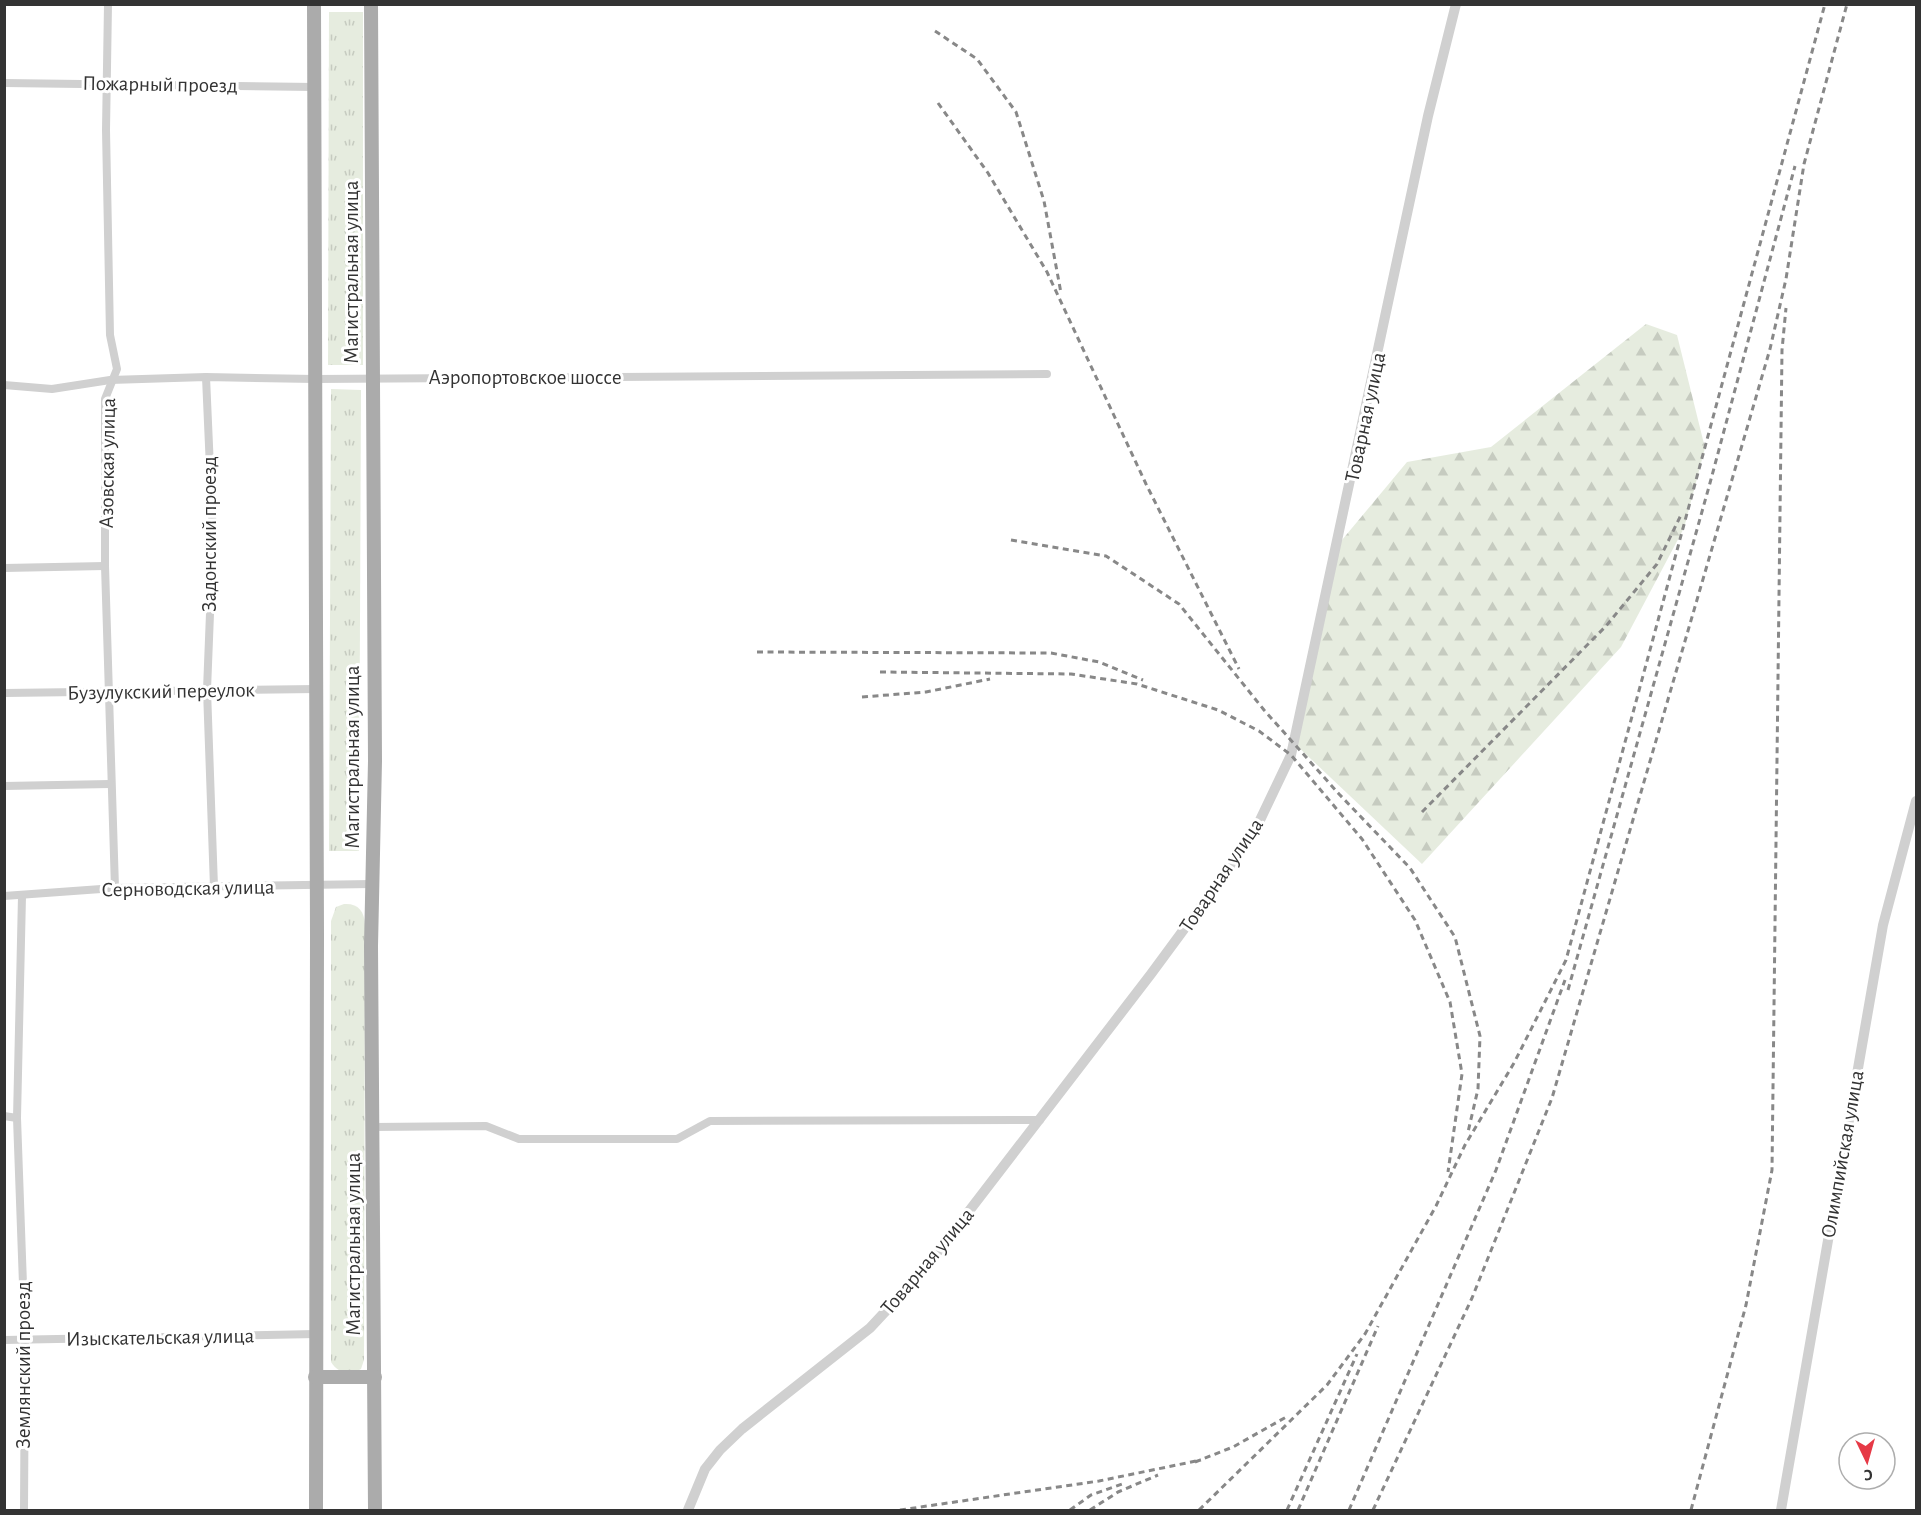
<svg xmlns="http://www.w3.org/2000/svg" width="1921" height="1515" font-family="'Alegreya Sans',sans-serif">
  <style>
    .grass { fill: url(#grass-tufts) }
    .forest { fill: url(#forest-firs) }
    .lines { fill: none; stroke-linecap: round; stroke-linejoin: round }
    .minor { stroke: #d0d0d0; stroke-width: 8 }
    .tertiary { stroke: #d0d0d0; stroke-width: 10 }
    .primary { stroke: #ababab; stroke-width: 14 }
    .rail { stroke: #888; stroke-width: 3; stroke-dasharray: 6 4.5; stroke-linecap: butt }
    .labels { text-anchor: middle; stroke-width: 6; stroke-linejoin: round; paint-order: stroke }
    .street-label { font-size: 21px; fill: #333; stroke: #fff }
  </style>
  <defs>
    <pattern id="grass-tufts" width="24" height="20" patternUnits="userSpaceOnUse" patternTransform="scale(1.5)"><rect width="24" height="20" fill="#e6ecdf"/><path d="M3 7l-1-3M5 7V3M7 7l1-3M15 17l-1-3M17 17v-4M19 17l1-3" fill="none" stroke="#c6cbc0"/></pattern>
    <pattern id="forest-firs" width="22" height="20" patternUnits="userSpaceOnUse" patternTransform="scale(1.5)"><rect width="22" height="20" fill="#e6ecdf"/><path d="M5 1l3.5 6h-7zM16 11l3.5 6h-7z" fill="#c6cbc0"/></pattern>
  </defs>
  <rect width="100%" height="100%" fill="#fff"/>
  <g class="grass">
    <polygon points="329,12 363,12 363,365 328,365"/>
    <polygon points="331,389 361,390 359,851 329,851"/>
    <path d="M 344,904 C 358,903 364,911 365,924 L 364,1360 L 361,1369 C 349,1376 338,1373 331,1362 L 331,921 L 336,907 Z"/>
  </g>
  <polygon class="forest" points="1646,324 1677,335 1705,448 1684,528 1621,647 1422,864 1294,743 1337,546 1407,462 1491,447"/>
  <g class="lines">
    <g class="minor">
      <polyline points="108,4 106,130 110,335 117,369 105,399 105,566 115,888"/>
      <polyline points="4,83 315,87"/>
      <polyline points="206,377 213,537 207,690 214,887"/>
      <polyline points="4,385 52,389 110,380 206,377 315,379 1047,374"/>
      <polyline points="4,568 105,566"/>
      <polyline points="4,693 317,689"/>
      <polyline points="4,786 110,784"/>
      <polyline points="4,896 115,888 372,884"/>
      <polyline points="22,896 17,1118 25,1340 24,1510"/>
      <polyline points="4,1116 17,1118"/>
      <polyline points="373,1127 486,1126 519,1139 677,1139 710,1121 1040,1120"/>
      <polyline points="4,1340 316,1334"/>
    </g>
    <g class="tertiary">
      <polyline points="688,1510 705,1469 720,1450 742,1429 870,1328 923,1271 1151,974 1252,837 1291,755 1428,116 1456,4"/>
      <polyline points="1781,1510 1883,925 1916,801"/>
    </g>
    <g class="primary">
      <polyline points="314,4 317,934 316,1510"/>
      <polyline points="371,4 375,761 371,946 375,1510"/>
      <polyline points="315,1377 375,1377"/>
    </g>
    <g class="rail">
      <polyline points="935,31 977,59 1016,112 1044,201 1061,293"/>
      <polyline points="938,103 988,173 1047,272 1146,484 1239,669"/>
      <polyline points="1011,540 1106,556 1179,604 1264,710 1339,794 1410,868 1455,937 1480,1036 1478,1089 1468,1132"/>
      <polyline points="757,652 1051,653 1099,662 1143,680"/>
      <polyline points="880,672 1071,674 1137,684 1218,710 1259,731 1291,755 1362,839 1415,920 1450,1002 1462,1074 1448,1172"/>
      <polyline points="862,697 926,692 990,679"/>
      <polyline points="1422,812 1606,626 1657,564 1681,515"/>
      <polyline points="1568,990 1710,483 1795,166"/>
      <polyline points="1195,1462 1233,1447 1288,1416"/>
      <polyline points="900,1510 1099,1481 1201,1460"/>
      <polyline points="1070,1510 1091,1495 1122,1484"/>
      <polyline points="1090,1510 1118,1492 1158,1475"/>
      <polyline points="1199,1510 1327,1385 1365,1334 1436,1206 1465,1145 1514,1063 1566,960 1825,4"/>
      <polyline points="1287,1510 1357,1354"/>
      <polyline points="1298,1510 1378,1326"/>
      <polyline points="1349,1510 1496,1170 1565,980"/>
      <polyline points="1373,1510 1472,1298 1552,1098 1770,349 1786,279 1804,164 1847,4"/>
      <polyline points="1691,1510 1746,1305 1772,1170 1782,350 1786,308"/>
    </g>
  </g>
  <g class="labels">
    <g class="street-label">
      <text transform="translate(160 84) rotate(1)" y="7">Пожарный проезд</text>
      <text transform="translate(351 272) rotate(-90)" y="7">Магистральная улица</text>
      <text x="525" y="384">Аэропортовское шоссе</text>
      <text transform="translate(1365 417) rotate(-78)" y="7">Товарная улица</text>
      <text transform="translate(107 463) rotate(-89)" y="7">Азовская улица</text>
      <text transform="translate(209 534) rotate(-90)" y="7">Задонский проезд</text>
      <text transform="translate(161 691) rotate(-1)" y="7">Бузулукский переулок</text>
      <text transform="translate(352 757) rotate(-90)" y="7">Магистральная улица</text>
      <text transform="translate(1221 875) rotate(-56)" y="7">Товарная улица</text>
      <text transform="translate(188 888) rotate(-1)" y="7">Серноводская улица</text>
      <text transform="translate(1842 1154) rotate(-80)" y="7">Олимпийская улица</text>
      <text transform="translate(353 1244) rotate(-90)" y="7">Магистральная улица</text>
      <text transform="translate(927 1261) rotate(-50)" y="7">Товарная улица</text>
      <text transform="translate(160 1337) rotate(-1)" y="7">Изыскательская улица</text>
      <text transform="translate(23 1365) rotate(-90)" y="7">Землянский проезд</text>
    </g>
  </g>
  <rect width="1921" height="1515" fill="none" stroke="#333333" stroke-width="12"/>
  <g transform="translate(1867 1461) rotate(175)"><circle r="28" fill="#ffffff" stroke="#adadad" stroke-width="1.5"/>
  <path d="M0-4.5L10 22L0 15L-10 22Z" fill="#e63946"/>
  <text y="-9" font-size="16" font-weight="bold" text-anchor="middle" fill="#333333">С</text>
  </g>
</svg>
